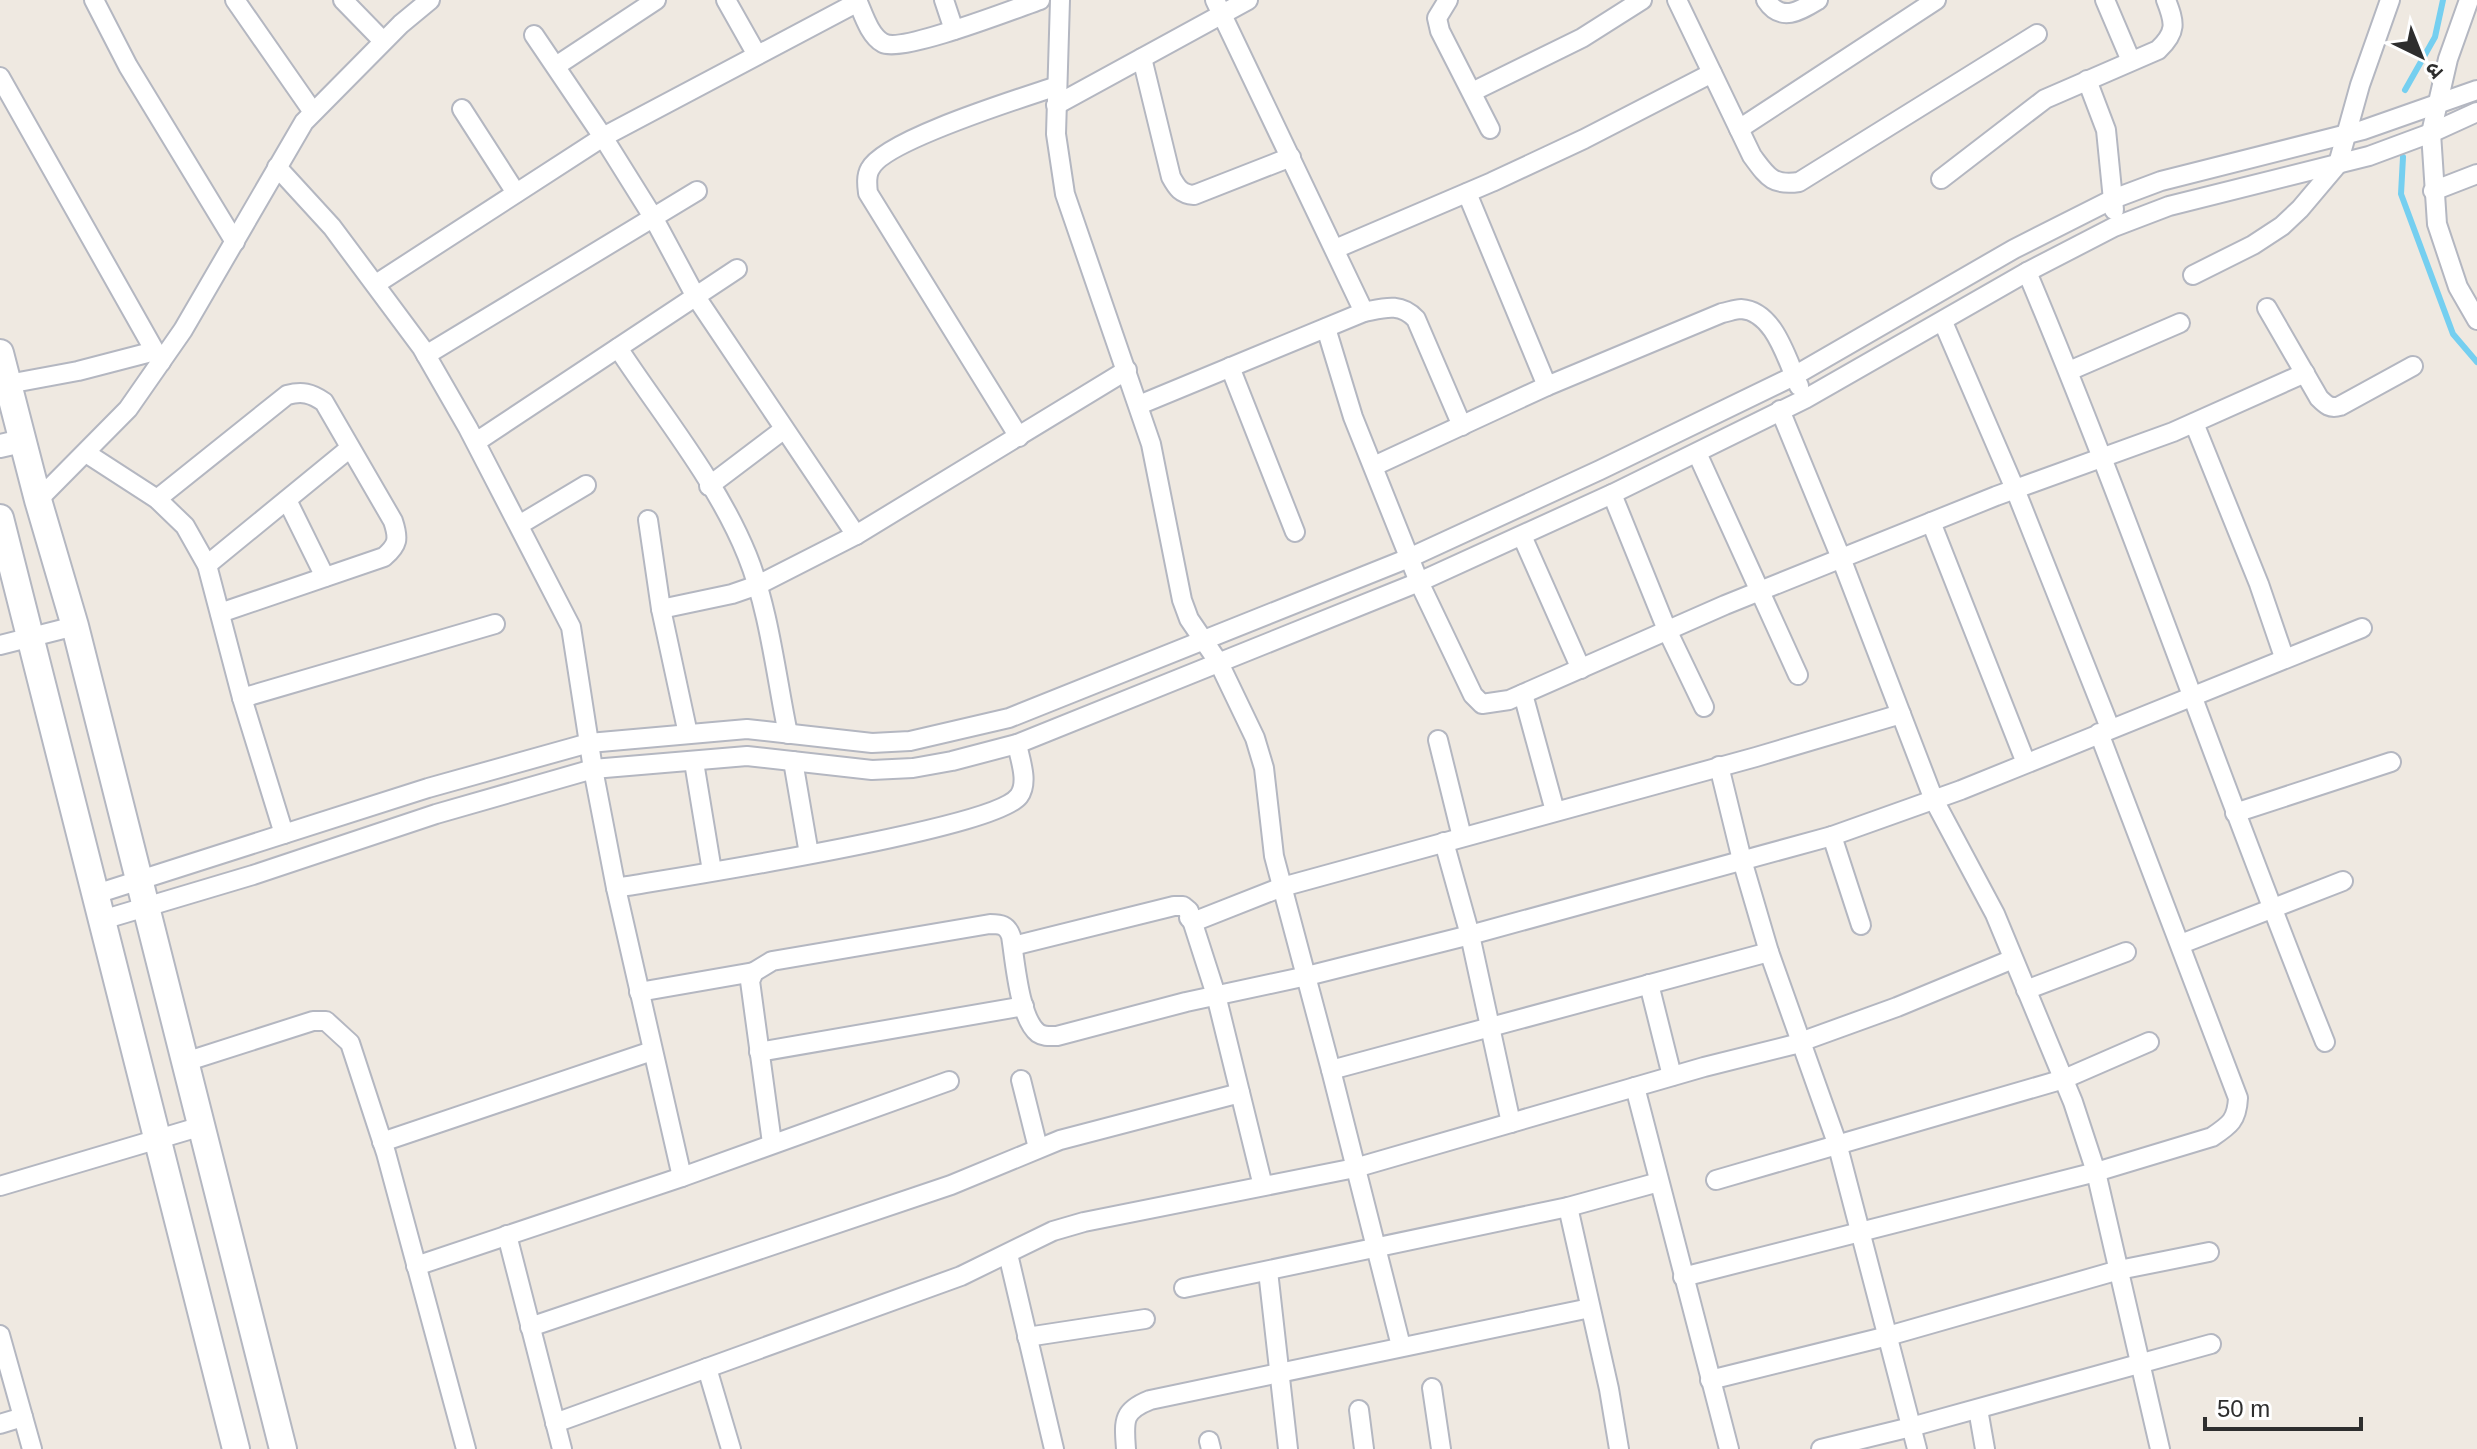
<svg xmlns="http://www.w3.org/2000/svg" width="2477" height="1449" font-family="Helvetica,'Noto Sans Devanagari',sans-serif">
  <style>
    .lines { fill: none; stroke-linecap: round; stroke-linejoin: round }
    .stream { stroke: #75cff0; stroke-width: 6 }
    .minor-casing { stroke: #b4b7c1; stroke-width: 22 }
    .tertiary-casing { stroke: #b4b7c1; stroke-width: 26 }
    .secondary-casing { stroke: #b4b7c1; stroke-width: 30 }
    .minor { stroke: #fff; stroke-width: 18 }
    .tertiary { stroke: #fff; stroke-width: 22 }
    .secondary { stroke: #fff; stroke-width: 26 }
  </style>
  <rect width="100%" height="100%" fill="#efe9e1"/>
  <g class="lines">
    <g class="stream">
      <polyline points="2405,90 2435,37 2443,0"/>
      <polyline points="2403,157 2401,194 2453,334 2477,362"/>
    </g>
    <g class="minor-casing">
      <g id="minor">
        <polyline points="94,0 128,66 235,242"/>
        <polyline points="235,0 313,112"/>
        <polyline points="343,0 383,41"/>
        <polyline points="726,0 757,55"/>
        <path d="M 857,0 C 863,13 869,35 883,43 C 902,53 1014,9 1040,0"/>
        <polyline points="944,0 954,30"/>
        <polyline points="1060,0 1056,134 1065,194 1151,444 1182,600 1189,619 1219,663 1255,738 1264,768 1274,856 1331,1070 1401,1346"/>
        <polyline points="1215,0 1364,312"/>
        <polyline points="1448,0 1437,18 1440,31 1490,129"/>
        <path d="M 1677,0 L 1752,156 C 1767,176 1772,186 1799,182 L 2037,34"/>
        <path d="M 1766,0 C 1781,23 1800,11 1818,0"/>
        <polyline points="2105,0 2131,61"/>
        <polyline points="2469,0 2448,59 2431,133 2437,224 2458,287 2477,320"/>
        <polyline points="534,35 603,137 653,217 696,297 856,535"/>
        <path d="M 1142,58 L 1171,177 C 1177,188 1181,194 1194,195 L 1291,157"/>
        <polyline points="556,66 656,0"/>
        <polyline points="0,77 161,362"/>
        <polyline points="2087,80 2106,130 2114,210"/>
        <polyline points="1472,92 1582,38 1642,0"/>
        <polyline points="1056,105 1248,0"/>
        <polyline points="462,109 516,193"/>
        <polyline points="1739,129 1936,0"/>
        <polyline points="277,167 332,227 422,348 468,428 571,627 593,769 616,888 682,1177"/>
        <path d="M 1941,179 L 2045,99 L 2158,50 C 2177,32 2175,23 2166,0"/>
        <polyline points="2433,191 2477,174"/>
        <polyline points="1467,193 1547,386"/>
        <polyline points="1335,249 1492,182 1584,139 1712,73"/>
        <path d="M 2027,272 C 2134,526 2222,787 2325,1042"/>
        <polyline points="2193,275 2253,245 2282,226 2300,209 2338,164 2360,85 2390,0"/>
        <polyline points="376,284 603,137 858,2"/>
        <path d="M 2267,308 L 2319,398 C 2326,405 2330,409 2340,406 L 2413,366"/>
        <polyline points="1943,322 2015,489 2110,728"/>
        <polyline points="1326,328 1353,417 1419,582 1473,695 1482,704 1509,700 1725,605 1996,496 2173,432 2305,373"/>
        <path d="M 618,348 C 662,415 717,481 747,555 C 769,609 776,676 788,734"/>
        <polyline points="426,355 697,191"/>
        <polyline points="1230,367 1295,532"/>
        <polyline points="2069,371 2180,323"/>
        <polyline points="8,384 78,371 155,351"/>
        <path d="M 1139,405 L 1364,312 C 1384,308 1400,302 1416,319 L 1462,426"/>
        <polyline points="1780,410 1841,558 1934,800 1995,914 2073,1102 2096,1172 2160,1449"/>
        <polyline points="2194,423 2259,584 2284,657"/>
        <path d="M 1019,437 L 868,193 C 867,185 866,176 870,169 C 884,140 1022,98 1057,86"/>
        <polyline points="476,442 737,269"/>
        <polyline points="86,453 157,499 185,526 207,565 242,698 284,834"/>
        <polyline points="1697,453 1798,675"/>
        <path d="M 1374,466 L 1547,386 L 1722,313 C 1728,312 1735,309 1741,309 C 1775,311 1787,361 1799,386"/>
        <polyline points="709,486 783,430"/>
        <polyline points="1612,494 1667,630 1704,707"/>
        <path d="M 157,499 L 287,395 C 302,391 311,393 324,402 L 393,521 C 399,539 398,545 384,557 L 220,613"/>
        <polyline points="38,500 128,409 183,330 304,122 401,24 430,0"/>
        <polyline points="287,500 325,577"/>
        <polyline points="648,520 661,609 688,734"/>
        <polyline points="1931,522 2026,763"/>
        <polyline points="519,525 586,485"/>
        <polyline points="1522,536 1581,669"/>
        <polyline points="207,565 350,448"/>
        <polyline points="661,609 732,594 758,585 856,535 1127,370"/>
        <polyline points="0,645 75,626"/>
        <polyline points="1523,694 1555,811"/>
        <polyline points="242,698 495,624"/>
        <polyline points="1438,740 1462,837"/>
        <polyline points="793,761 809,854"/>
        <polyline points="694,762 712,871"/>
        <polyline points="1719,766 1742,860 1769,952 1837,1143 1917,1449"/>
        <polyline points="2235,813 2391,762"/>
        <polyline points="1832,836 1861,925"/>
        <polyline points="1444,842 1470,935 1511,1123"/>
        <path d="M 616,888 C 674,878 995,829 1019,796 C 1029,782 1020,760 1017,744"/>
        <polyline points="96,894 428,788 589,743 747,729 872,743 910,741 1009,718 1409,558 1600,470 1794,376 2014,249 2113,199 2161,181 2363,130 2477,90"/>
        <polyline points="1189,918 1193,922 1282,887 1756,757 1901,714"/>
        <polyline points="102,920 253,875 436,814 593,769 747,756 872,770 913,768 952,761 1017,744 1419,582 1612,494 1805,399 2027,272 2114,227 2169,206 2369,156 2431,133 2477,112"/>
        <polyline points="2181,944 2343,881"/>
        <polyline points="1013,946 1174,906 1183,906 1189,911 1216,995 1263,1186"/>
        <polyline points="1649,984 1672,1076"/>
        <polyline points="2026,990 2126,952"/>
        <polyline points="639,992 754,972"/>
        <polyline points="759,1052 1024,1006"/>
        <polyline points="185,1062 313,1021 326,1021 350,1043 386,1153 466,1449"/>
        <polyline points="1331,1070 1769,952"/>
        <polyline points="1021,1080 1038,1148"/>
        <polyline points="1635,1087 1729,1449"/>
        <polyline points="382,1142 652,1051"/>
        <path d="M 772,1143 L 750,981 L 754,972 L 772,961 L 990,924 C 1001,924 1007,925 1011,936 C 1015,960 1019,1018 1038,1033 C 1044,1037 1050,1036 1057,1036 L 1186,1002 L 1307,976 L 1470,935 L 1832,836 L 1961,790 L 2362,628"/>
        <polyline points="1716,1180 2064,1079 2149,1042"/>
        <polyline points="0,1186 202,1126"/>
        <polyline points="1568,1207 1609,1389 1619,1449"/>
        <polyline points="507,1235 562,1449"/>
        <polyline points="1008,1254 1054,1449"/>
        <polyline points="416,1266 682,1177 949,1081"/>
        <polyline points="1268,1271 1288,1449"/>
        <path d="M 1683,1277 L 2096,1172 L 2212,1137 C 2230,1125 2237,1120 2238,1098 L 2099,733"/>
        <polyline points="1184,1288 1568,1207 1659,1182"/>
        <polyline points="530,1327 951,1185 1060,1140 1240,1093"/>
        <polyline points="0,1335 32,1449"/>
        <polyline points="1027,1337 1145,1319"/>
        <polyline points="707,1368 731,1449"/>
        <polyline points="1710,1380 1888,1336 2119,1270 2209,1252"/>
        <polyline points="1432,1388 1441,1449"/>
        <polyline points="1978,1409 1985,1449"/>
        <polyline points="1359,1410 1364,1449"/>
        <polyline points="555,1423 961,1276 1053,1231 1084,1222 1355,1168 1704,1067 1792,1045 1897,1007 2013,959"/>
        <polyline points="0,1424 23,1417"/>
        <polyline points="1209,1441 1211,1449"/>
        <path d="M 1126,1449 C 1124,1421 1122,1411 1150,1400 L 1590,1308"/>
        <polyline points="1821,1449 1911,1427 2211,1344"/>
      </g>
    </g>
    <g class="tertiary-casing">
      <polyline id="tertiary" points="0,446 22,441"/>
    </g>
    <g class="secondary-casing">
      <g id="secondary">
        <polyline points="0,353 38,500 75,626 283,1449"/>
        <polyline points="0,518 236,1449"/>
      </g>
    </g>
    <use href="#minor" class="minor"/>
    <use href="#tertiary" class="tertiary"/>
    <use href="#secondary" class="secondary"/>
  </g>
  <g transform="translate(2421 56) rotate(137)" stroke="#ffffff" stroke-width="6" paint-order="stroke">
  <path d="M0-6L14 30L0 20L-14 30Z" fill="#2e2e2e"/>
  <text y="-12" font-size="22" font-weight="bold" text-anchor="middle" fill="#2e2e2e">उ</text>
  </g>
  <path d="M2205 1417v12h156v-12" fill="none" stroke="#2e2e2e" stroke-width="4"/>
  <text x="2217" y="1417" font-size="24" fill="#2e2e2e" stroke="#ffffff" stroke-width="6" paint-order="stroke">50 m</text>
</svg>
